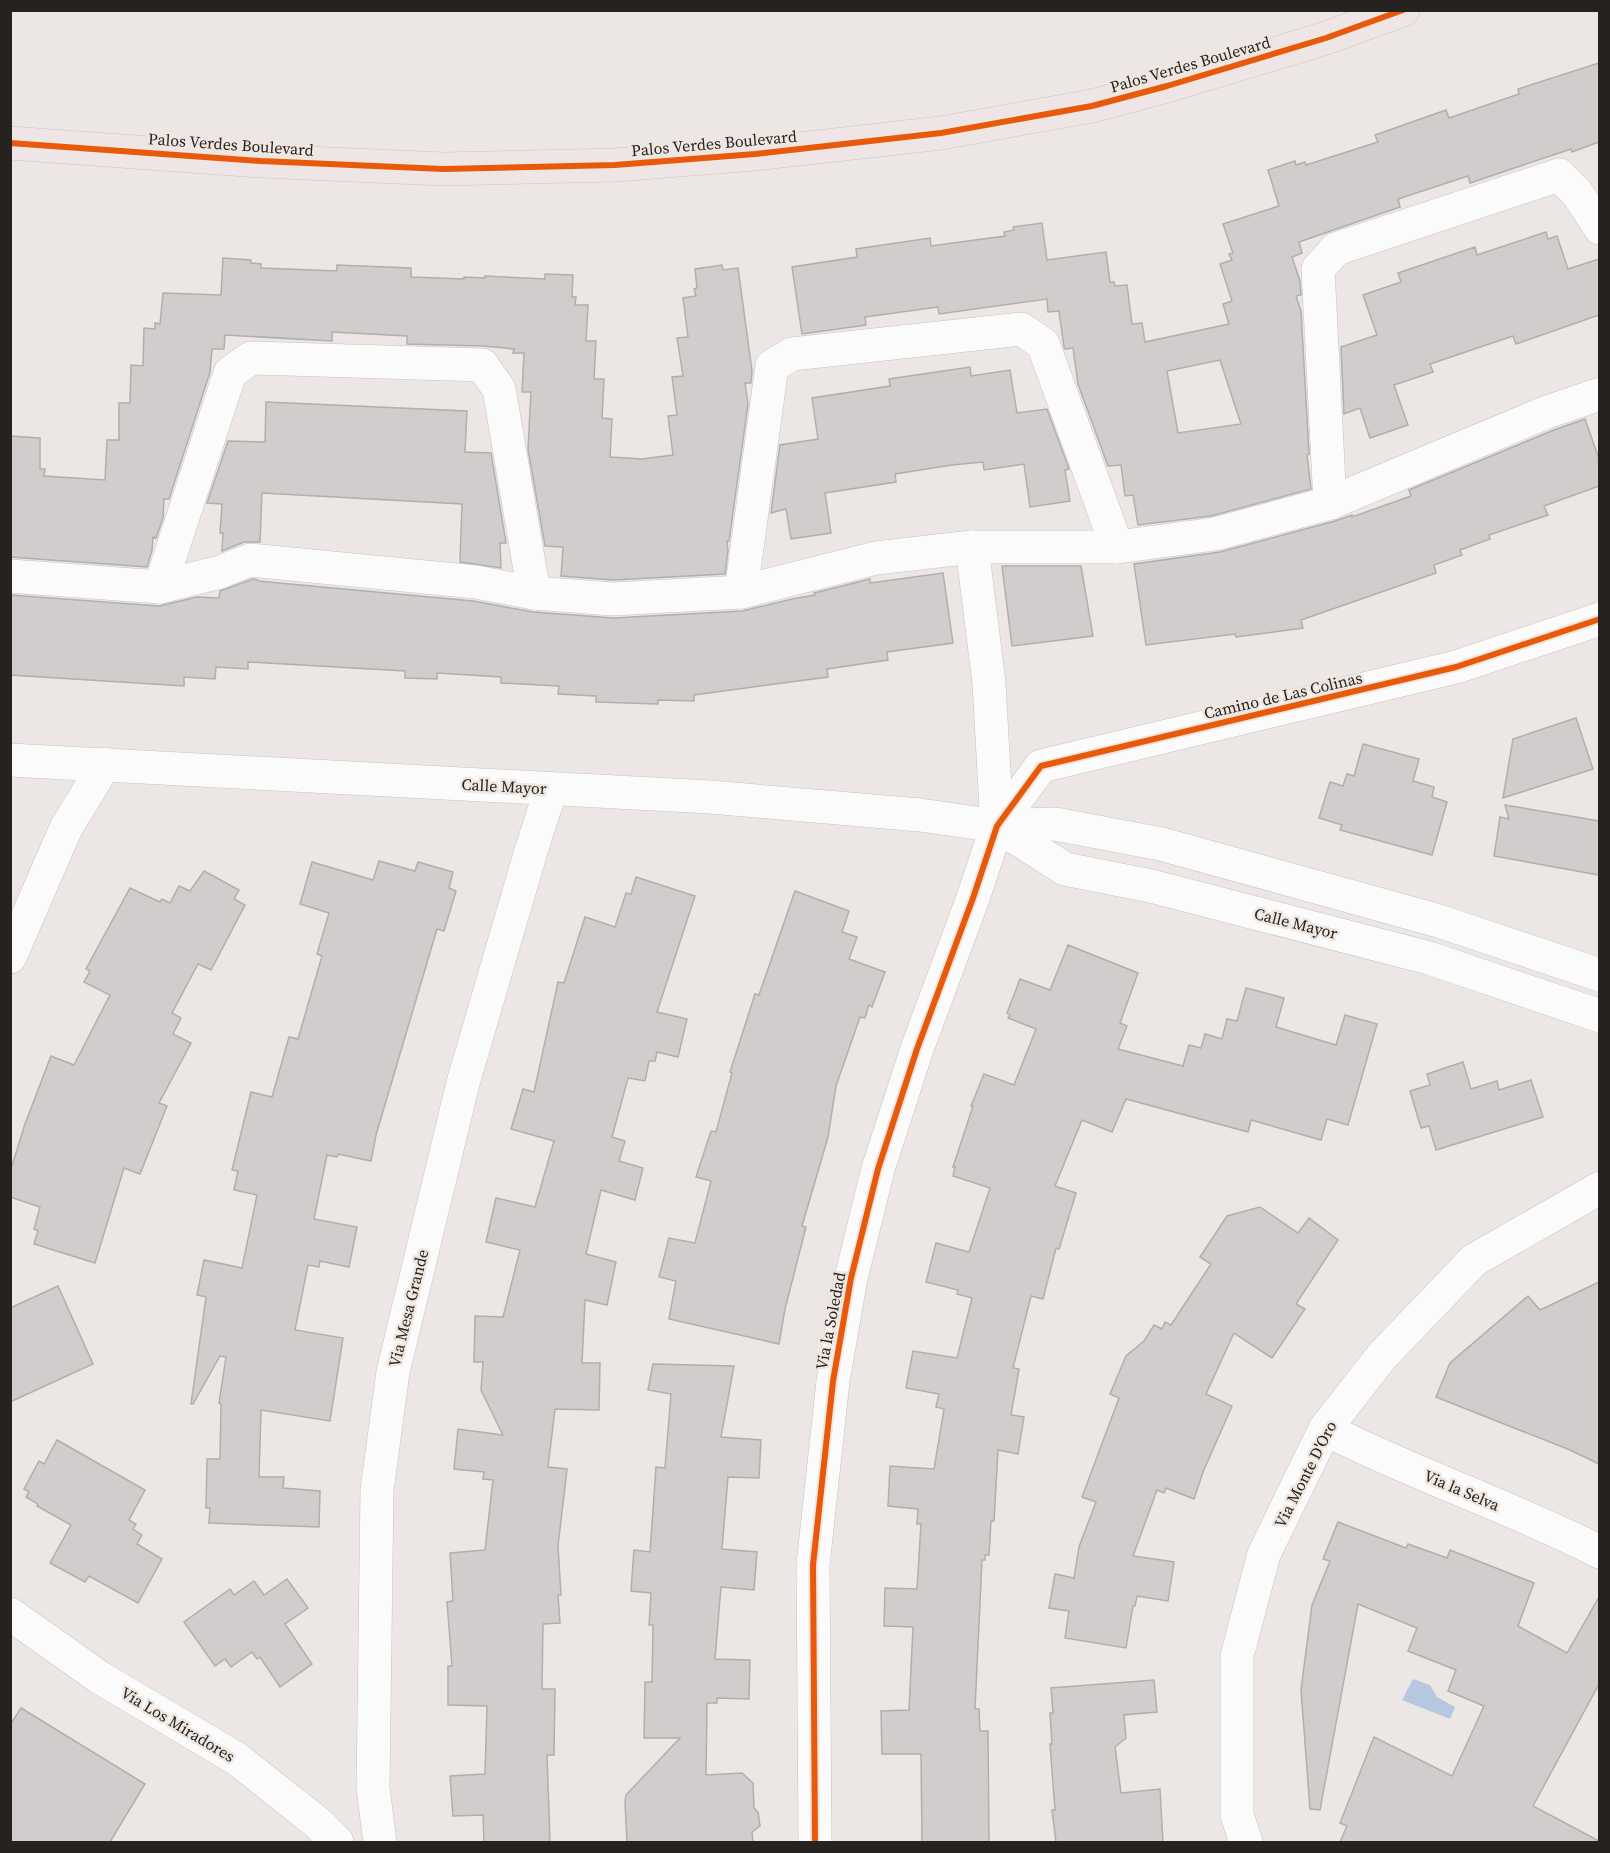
<svg xmlns="http://www.w3.org/2000/svg" width="1610" height="1853" font-family="'Source Serif 4',serif">
  <style>
    .water { fill: #b5c8df }
    .building { fill: #d1cdcc; stroke: #b2aeae; stroke-width: 1.5; fill-rule: evenodd }
    .lines { fill: none; stroke-linecap: round; stroke-linejoin: round }
    .minor-casing { stroke: #c6c2c0; stroke-width: 34 }
    .major-casing { stroke: #c8c6c5; stroke-width: 34 }
    .minor { stroke: #fcfbfb; stroke-width: 33 }
    .major { stroke: #efe5e7; stroke-width: 33 }
    .cycleway-casing { stroke: #efe7e0; stroke-width: 10 }
    .cycleway { stroke: #e8590c; stroke-width: 6 }
    .labels { text-anchor: middle; stroke-width: 5; stroke-linejoin: round; paint-order: stroke }
    .street-label { font-size: 16px; fill: #252220; stroke: #efe7e0 }
  </style>
  <rect width="100%" height="100%" fill="#ece7e4"/>
  <polygon class="water" points="1413,1679 1430,1685 1437,1697 1455,1707 1450,1719 1402,1700"/>
  <g class="building">
    <path d="M 1599,63 L 1599,142 L 1572,152 L 1571,149 L 1470,183 L 1468,176 L 1398,199 L 1400,207 L 1299,242 L 1302,253 L 1292,257 L 1300,281 L 1301,295 L 1296,296 L 1301,311 L 1309,454 L 1307,455 L 1311,489 L 1211,516 L 1138,525 L 1133,495 L 1125,496 L 1121,465 L 1108,466 L 1078,384 L 1073,348 L 1065,349 L 1064,347 L 1059,311 L 1048,312 L 1047,299 L 939,314 L 938,307 L 865,317 L 866,325 L 802,334 L 792,267 L 857,257 L 856,249 L 930,238 L 931,246 L 1005,236 L 1004,232 L 1014,230 L 1013,227 L 1042,223 L 1047,260 L 1106,252 L 1110,282 L 1114,282 L 1115,286 L 1127,285 L 1132,324 L 1142,323 L 1145,342 L 1229,324 L 1223,304 L 1232,301 L 1220,264 L 1232,260 L 1229,254 L 1233,253 L 1223,224 L 1279,206 L 1268,170 L 1295,161 L 1296,165 L 1305,162 L 1306,165 L 1378,142 L 1375,135 L 1446,110 L 1449,118 L 1519,94 L 1518,89 ZM 1220,360 L 1241,424 L 1178,433 L 1167,371 Z"/>
    <polygon points="1546,232 1548,239 1557,236 1568,269 1599,259 1599,315 1516,344 1513,336 1430,364 1433,372 1394,385 1408,425 1370,438 1360,408 1344,414 1341,347 1377,335 1363,295 1401,282 1398,273 1475,247 1477,255"/>
    <polygon points="223,258 251,260 251,263 261,264 261,268 337,271 337,265 411,268 411,277 464,279 464,277 485,278 485,276 545,279 545,274 573,275 572,297 576,297 575,305 588,305 586,341 596,341 594,379 604,379 602,418 612,419 610,457 642,459 673,455 668,416 677,415 672,377 683,376 677,338 688,337 683,298 696,296 694,289 697,288 695,269 722,265 723,270 738,268 752,371 751,383 745,383 748,404 729,541 727,541 728,550 725,574 613,580 561,576 563,547 545,546 528,449 531,392 522,392 524,353 513,353 514,349 483,346 407,344 407,336 332,332 332,341 225,335 224,349 212,349 210,372 169,499 164,499 163,518 156,538 153,537 152,550 147,567 10,557 10,436 40,438 40,469 45,469 44,476 105,480 107,440 119,440 119,403 130,403 131,365 143,366 144,328 155,329 155,323 160,324 163,293 221,295"/>
    <polygon points="970,367 971,376 1010,370 1017,413 1047,409 1069,469 1065,470 1070,501 1030,507 1024,464 984,470 983,462 952,465 895,474 896,482 825,493 831,533 791,539 786,509 771,513 780,445 818,439 812,398 890,386 889,379"/>
    <polygon points="266,402 467,411 465,452 491,453 506,543 500,543 501,568 460,562 462,504 262,493 260,542 244,542 222,551 223,533 220,533 222,504 207,503 228,441 265,442"/>
    <polygon points="1585,419 1599,459 1599,486 1544,506 1548,515 1489,535 1490,539 1460,550 1462,555 1434,565 1436,573 1301,620 1303,628 1236,637 1235,634 1146,645 1134,564 1220,552 1335,521 1352,515 1352,517 1411,496 1409,490 1554,430"/>
    <polygon points="1002,566 1081,566 1093,636 1012,646"/>
    <polygon points="943,573 953,643 887,652 888,660 827,669 828,677 694,695 694,701 658,700 658,704 596,702 596,696 558,694 559,686 501,683 501,677 437,673 437,679 405,678 405,671 248,662 248,669 216,667 215,679 184,677 184,686 10,675 10,595 159,606 197,597 219,598 220,591 253,579 258,580 258,581 473,601 533,612 614,618 742,611 792,599 815,595 814,593 870,579 870,583"/>
    <polygon points="1576,718 1593,769 1503,798 1513,739"/>
    <polygon points="1363,744 1419,759 1413,781 1434,787 1432,797 1447,802 1432,855 1340,830 1342,825 1319,818 1330,782 1343,786 1347,774 1354,776"/>
    <polygon points="1505,805 1599,821 1599,875 1494,856 1500,817 1509,819"/>
    <polygon points="379,861 415,871 418,862 453,872 449,888 456,891 444,931 437,929 376,1135 371,1161 338,1154 337,1157 327,1155 314,1219 357,1227 349,1267 320,1261 319,1267 308,1265 295,1330 343,1338 330,1421 261,1410 259,1477 284,1477 283,1488 320,1491 319,1527 209,1523 210,1508 206,1508 207,1459 220,1459 221,1404 219,1403 226,1357 220,1356 193,1404 191,1404 206,1297 197,1295 204,1260 242,1268 257,1195 234,1190 238,1171 232,1170 251,1092 272,1097 289,1037 298,1039 322,956 317,954 329,913 300,904 312,862 373,880"/>
    <polygon points="204,871 239,890 234,899 245,905 211,970 198,964 172,1013 181,1018 173,1034 191,1043 159,1103 167,1106 140,1174 124,1168 95,1263 34,1244 38,1231 34,1229 40,1207 10,1197 10,1172 25,1124 51,1056 74,1065 110,995 84,982 90,971 86,969 130,888 160,902 162,899 170,903 179,886 190,891"/>
    <polygon points="636,877 695,896 657,1012 687,1019 678,1057 657,1052 655,1061 649,1061 645,1081 628,1078 612,1137 625,1141 619,1161 643,1168 635,1200 601,1190 586,1254 616,1262 607,1305 585,1300 582,1363 600,1363 599,1410 555,1409 548,1467 567,1469 558,1546 561,1595 558,1595 560,1623 543,1624 542,1689 555,1689 554,1755 547,1755 550,1842 484,1842 483,1815 453,1816 450,1776 485,1774 487,1706 448,1705 448,1666 452,1666 447,1602 453,1601 450,1553 485,1550 493,1480 483,1479 484,1472 454,1469 458,1429 503,1435 481,1390 483,1362 474,1362 475,1316 503,1317 520,1250 486,1242 496,1198 535,1207 554,1141 511,1129 523,1089 534,1092 558,982 564,983 585,917 615,927 626,893 631,894"/>
    <polygon points="795,891 849,911 842,932 857,937 849,959 885,972 872,1007 869,1005 865,1018 860,1017 836,1086 828,1137 802,1226 806,1227 785,1309 779,1344 669,1319 676,1281 659,1277 669,1238 695,1243 711,1181 696,1177 711,1131 716,1132 732,1073 730,1072 755,994 759,995"/>
    <polygon points="1068,945 1138,973 1120,1023 1127,1026 1118,1049 1183,1066 1189,1045 1201,1048 1205,1034 1222,1039 1227,1019 1237,1021 1246,988 1284,998 1276,1027 1336,1045 1345,1015 1377,1024 1348,1125 1327,1119 1321,1140 1251,1120 1248,1132 1126,1099 1112,1132 1082,1120 1055,1186 1076,1193 1059,1249 1056,1248 1043,1299 1031,1296 1013,1368 1019,1369 1011,1415 1024,1417 1018,1454 998,1450 994,1521 991,1521 989,1555 985,1555 985,1560 982,1560 975,1709 979,1709 980,1731 988,1731 989,1842 922,1842 921,1754 882,1754 881,1711 909,1710 913,1627 884,1626 885,1588 917,1589 921,1524 917,1524 918,1509 888,1506 890,1466 934,1469 944,1409 936,1407 939,1394 906,1388 913,1351 957,1358 972,1298 957,1294 958,1290 926,1282 936,1243 969,1252 990,1188 953,1176 955,1167 953,1167 973,1106 971,1106 984,1074 1014,1085 1036,1029 1008,1018 1010,1015 1007,1013 1020,979 1050,990"/>
    <polygon points="1463,1062 1471,1089 1497,1081 1499,1090 1531,1080 1543,1117 1436,1150 1429,1126 1421,1128 1410,1091 1430,1085 1427,1074"/>
    <polygon points="1260,1207 1298,1233 1309,1218 1338,1240 1296,1304 1305,1309 1272,1358 1234,1333 1206,1394 1232,1406 1203,1472 1194,1499 1166,1488 1164,1493 1157,1490 1133,1556 1174,1562 1168,1601 1137,1596 1135,1606 1133,1606 1126,1648 1065,1638 1069,1611 1049,1608 1055,1574 1074,1578 1079,1547 1096,1502 1082,1497 1119,1398 1110,1394 1126,1356 1144,1341 1154,1325 1162,1329 1165,1322 1171,1325 1211,1264 1200,1257 1227,1216"/>
    <polygon points="1599,1282 1599,1464 1570,1450 1436,1397 1450,1363 1528,1296 1540,1310"/>
    <polygon points="58,1286 93,1364 10,1402 10,1308"/>
    <polygon points="653,1364 734,1366 721,1437 761,1440 759,1478 728,1477 722,1549 757,1552 754,1590 721,1587 715,1659 750,1660 749,1699 717,1698 717,1703 707,1703 706,1775 742,1773 753,1783 754,1808 758,1812 760,1826 752,1832 753,1842 627,1842 625,1802 626,1795 680,1738 644,1738 645,1682 652,1682 653,1625 649,1625 651,1593 631,1591 634,1550 650,1552 656,1467 665,1468 671,1394 648,1390"/>
    <polygon points="57,1440 145,1490 129,1520 136,1524 133,1529 142,1535 137,1544 162,1559 138,1603 89,1576 85,1582 50,1563 71,1525 37,1506 38,1504 26,1497 29,1492 24,1489 39,1461 44,1464"/>
    <polygon points="1338,1522 1406,1548 1408,1544 1447,1558 1450,1550 1534,1583 1518,1626 1567,1653 1599,1597 1599,1684 1533,1806 1599,1841 1599,1842 1340,1842 1347,1826 1340,1823 1374,1737 1452,1776 1484,1706 1448,1691 1456,1670 1408,1651 1417,1628 1358,1604 1320,1810 1310,1809 1301,1690 1312,1605 1330,1561 1323,1559"/>
    <polygon points="287,1579 308,1608 285,1624 312,1664 280,1687 260,1657 257,1659 252,1652 231,1667 225,1659 215,1666 184,1622 230,1589 234,1595 254,1581 264,1595"/>
    <polygon points="1154,1680 1157,1712 1124,1715 1126,1738 1115,1747 1121,1793 1160,1789 1163,1842 1056,1842 1052,1810 1055,1810 1050,1744 1052,1744 1050,1713 1053,1713 1051,1688"/>
    <polygon points="21,1708 145,1784 110,1842 10,1842 10,1725"/>
  </g>
  <g class="lines">
    <g class="minor-casing">
      <g id="minor">
        <polyline points="1330,503 1318,269 1336,249 1559,175 1577,193 1600,228"/>
        <polyline points="972,547 989,683 997,826"/>
        <polyline points="10,576 160,587 220,572 250,560 476,582 534,593 613,599 741,592 876,558 972,547 1117,547 1215,534 1330,503 1547,412 1600,394"/>
        <polyline points="160,587 230,373 251,358 482,365 499,389 534,593"/>
        <polyline points="741,592 772,366 792,354 1021,329 1043,344 1117,547"/>
        <polyline points="10,760 710,797 920,815 997,826 1055,824 1161,844 1439,921 1600,975"/>
        <polyline points="997,826 1065,869 1151,886 1429,958 1600,1016"/>
        <polyline points="10,957 66,828 105,764"/>
        <path d="M 1325,1429 C 1415,1475 1510,1506 1600,1552"/>
        <polyline points="10,1614 99,1677 237,1759 319,1824 337,1842"/>
        <polyline points="380,1842 373,1788 377,1490 393,1372 463,1083 531,851 551,789"/>
        <polyline points="815,1842 813,1565 833,1381 851,1278 878,1169 917,1049 973,898 997,826 1041,766 1456,667 1600,619"/>
        <polyline points="1246,1842 1237,1815 1237,1656 1264,1554 1325,1429 1382,1356 1474,1260 1600,1188"/>
      </g>
    </g>
    <g class="major-casing">
      <polyline id="major" points="10,143 261,161 443,169 615,165 755,154 941,133 1092,106 1167,86 1326,38 1403,10"/>
    </g>
    <use href="#minor" class="minor"/>
    <use href="#major" class="major"/>
    <g class="cycleway-casing">
      <g id="cycleway">
        <polyline points="10,143 261,161 443,169 615,165 755,154 941,133 1092,106 1167,86 1326,38 1403,10"/>
        <polyline points="815,1842 813,1565 833,1381 851,1278 878,1169 917,1049 973,898 997,826 1041,766 1456,667 1600,619"/>
      </g>
    </g>
    <use href="#cycleway" class="cycleway"/>
  </g>
  <g class="labels">
    <g class="street-label">
      <text transform="translate(1190 64) rotate(-16)" y="6">Palos Verdes Boulevard</text>
      <text transform="translate(714 143) rotate(-5)" y="6">Palos Verdes Boulevard</text>
      <text transform="translate(231 144) rotate(4)" y="6">Palos Verdes Boulevard</text>
      <text transform="translate(1283 695) rotate(-13)" y="6">Camino de Las Colinas</text>
      <text transform="translate(504 786) rotate(3)" y="6">Calle Mayor</text>
      <text transform="translate(1296 923) rotate(14)" y="6">Calle Mayor</text>
      <text transform="translate(408 1308) rotate(-76)" y="6">Via Mesa Grande</text>
      <text transform="translate(830 1321) rotate(-79)" y="6">Via la Soledad</text>
      <text transform="translate(1305 1474) rotate(-63)" y="6">Via Monte D'Oro</text>
      <text transform="translate(1462 1490) rotate(23)" y="6">Via la Selva</text>
      <text transform="translate(178 1724) rotate(31)" y="6">Via Los Miradores</text>
    </g>
  </g>
  <rect width="1610" height="1853" fill="none" stroke="#252220" stroke-width="24"/>
</svg>
